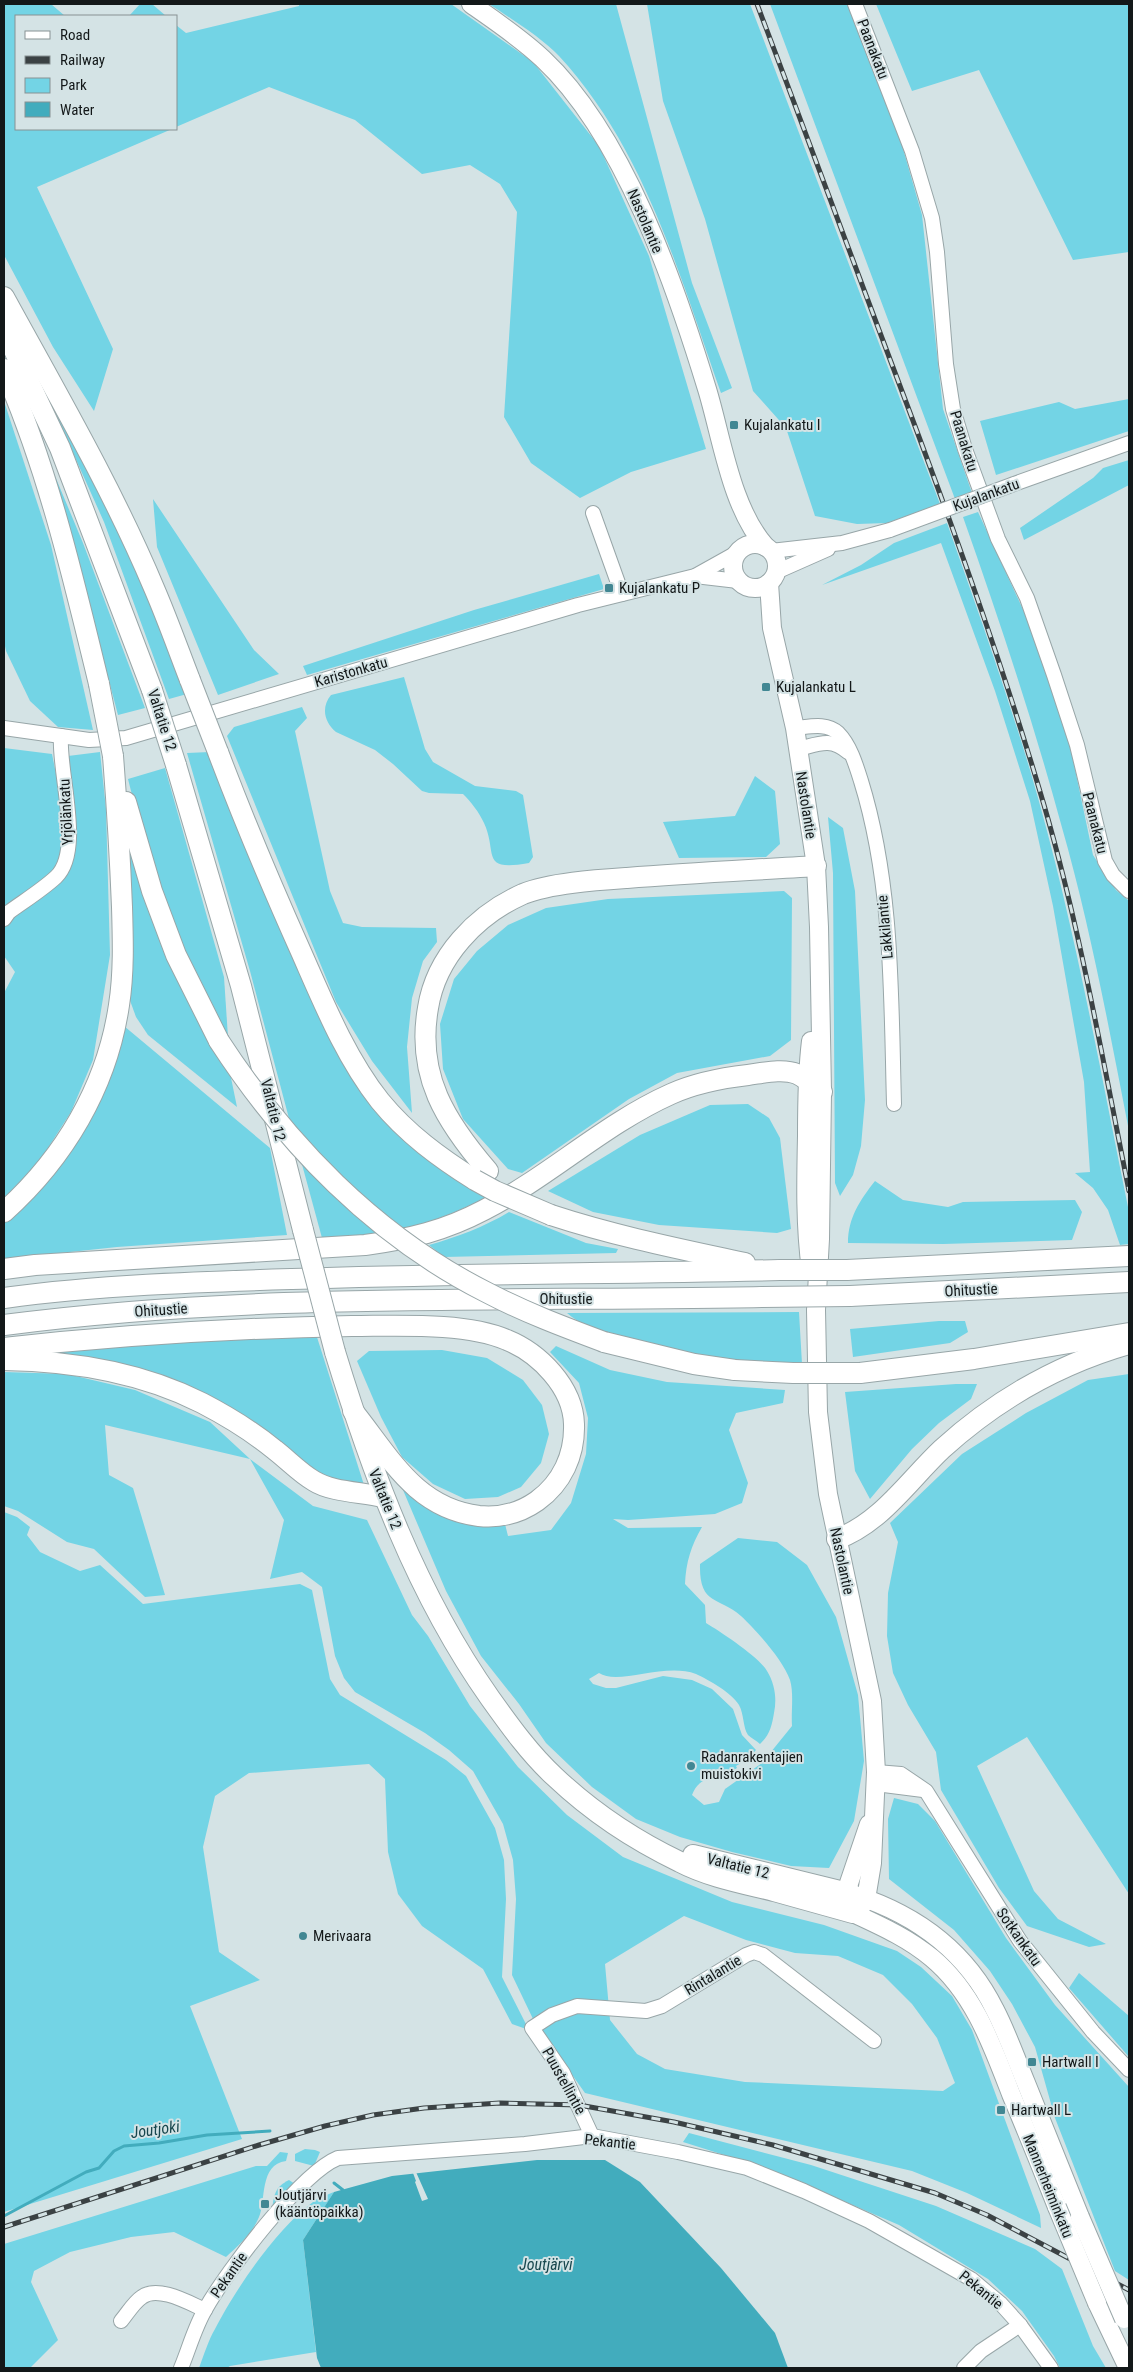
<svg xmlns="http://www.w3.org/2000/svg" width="1133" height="2372" font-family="'Roboto Condensed',sans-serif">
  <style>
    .green { fill: #73d4e5; fill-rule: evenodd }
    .water { fill: #42acbd }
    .pier { fill: #d4e3e5 }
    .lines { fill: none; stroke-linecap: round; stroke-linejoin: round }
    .stream { stroke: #42acbd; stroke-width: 3 }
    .minor-casing { stroke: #98a6a8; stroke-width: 16 }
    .major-casing { stroke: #98a6a8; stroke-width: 20 }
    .highway-casing { stroke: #98a6a8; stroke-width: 22 }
    .minor { stroke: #fff; stroke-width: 14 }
    .major { stroke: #fff; stroke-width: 18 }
    .highway { stroke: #fff; stroke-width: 20 }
    .rail-casing { stroke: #3b4244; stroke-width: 5 }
    .rail { stroke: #d4e3e5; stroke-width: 3; stroke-dasharray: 9; stroke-linecap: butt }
    .minor-bridge-casing { stroke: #98a6a8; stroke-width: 16; stroke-linecap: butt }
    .major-bridge-casing { stroke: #98a6a8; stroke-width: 20; stroke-linecap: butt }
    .highway-bridge-casing { stroke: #98a6a8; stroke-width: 22; stroke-linecap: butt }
    .minor-bridge { stroke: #fff; stroke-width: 14 }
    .major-bridge { stroke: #fff; stroke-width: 18 }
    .highway-bridge { stroke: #fff; stroke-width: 20 }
    .poi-dot { fill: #418793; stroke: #d4e3e5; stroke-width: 2 }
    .labels { text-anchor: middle; stroke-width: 4; stroke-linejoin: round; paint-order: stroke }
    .street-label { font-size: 15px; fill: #131819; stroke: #d4e3e5 }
    .poi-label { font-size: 15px; fill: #131819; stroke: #d4e3e5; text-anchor: start }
    .water-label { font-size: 16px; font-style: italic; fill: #18474e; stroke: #d4e3e5 }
  </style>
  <rect width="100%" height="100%" fill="#d4e3e5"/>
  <g class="green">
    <polygon points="4,4 51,4 65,16 16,16 16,129 172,129 37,187 113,349 94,411 53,347 4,255"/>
    <polygon points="140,4 152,4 166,16 129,16"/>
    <polygon points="299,4 451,4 533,62 599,146 649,256 706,449 631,472 580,498 531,463 504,417 517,212 500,184 470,165 422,174 355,120 269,87 176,127 176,25 186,33 299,6"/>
    <path d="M 489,4 L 616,4 L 692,283 L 732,388 L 721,393 C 680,277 645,149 559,56 C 542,38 510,18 489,4 Z"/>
    <polygon points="647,4 750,4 940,504 887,523 857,524 815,516 786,428 753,391 705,219 663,101"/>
    <polygon points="770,4 847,4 902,145 922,215 943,409 972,493 955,499"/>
    <polygon points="876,4 1129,4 1129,252 1073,260 979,70 912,91"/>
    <polygon points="1129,399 1129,431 996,475 980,421 1059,402 1075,409"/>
    <polygon points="4,401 51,545 93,730 58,727 30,701 6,651 4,641"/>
    <polygon points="51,404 129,546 187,694 169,699 104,522"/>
    <polygon points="37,433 83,543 145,708 118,715 78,563"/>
    <polygon points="1129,460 1129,485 1024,540 1020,528 1093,478 1103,468"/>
    <polygon points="153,499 254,650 279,674 218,695 157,547"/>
    <path d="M 978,512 L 1026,616 L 1070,745 L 1093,855 L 1116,890 L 1129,901 L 1129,1131 C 1109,1028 1090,925 1061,824 C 1033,721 999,619 963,517 Z"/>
    <path d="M 947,523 C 976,605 1005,687 1030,770 C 1073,915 1099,1065 1129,1212 L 1129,1244 L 1120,1245 L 1108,1210 L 1093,1188 L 1075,1173 L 1090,1172 L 1084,1082 L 1053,906 L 1030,801 L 995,691 L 941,543 L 822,585 L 861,565 L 894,543 Z"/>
    <polygon points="599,574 604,589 307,675 303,666 474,610"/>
    <path d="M 404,677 L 425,749 L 433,762 L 475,786 L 516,791 L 523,795 L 533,857 L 529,863 C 479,872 498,853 484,823 C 479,812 471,802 463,794 L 429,793 L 422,791 L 393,764 L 375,750 L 336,732 C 324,722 321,707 331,695 Z"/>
    <polygon points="302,707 307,718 295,731 330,891 343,923 362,927 436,928 437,942 423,961 412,998 407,1047 412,1113 372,1061 336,1002 227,736 234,727"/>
    <polygon points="4,748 52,754 60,794 64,850 52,872 4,909"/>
    <polygon points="100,752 106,809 110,955 93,1060 71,1112 39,1162 4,1198 4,993 15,972 4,956 4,927 13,913 73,852 73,796 68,756"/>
    <path d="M 210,752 L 349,1066 L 488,1196 C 460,1211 433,1222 401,1229 L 362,1197 L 291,1126 L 250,971 L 187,753 Z"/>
    <polygon points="165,768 224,977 228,1037 195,977 151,870 128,779"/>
    <polygon points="755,776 775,791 780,844 766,857 679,858 663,822 735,816"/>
    <polygon points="828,817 843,828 855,891 865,1100 861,1146 853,1175 840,1196 835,1183 833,873"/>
    <polygon points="127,829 230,1073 237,1107 148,1035 136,1017 128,995"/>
    <polygon points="784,891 792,898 791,1040 770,1056 677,1073 629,1099 522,1173 508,1169 463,1119 443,1069 440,1024 454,979 477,951 508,925 546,908 608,899"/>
    <polygon points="124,1026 270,1148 287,1235 117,1247 4,1259 4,1221 20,1208"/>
    <polygon points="748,1104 769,1118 780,1138 791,1229 777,1233 659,1225 593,1212 548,1191 640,1135 710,1105"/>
    <polygon points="300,1157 381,1234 322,1238"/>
    <path d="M 875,1181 L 903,1200 L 948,1207 L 963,1202 L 1075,1200 L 1082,1212 L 1072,1240 L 943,1244 L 848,1243 C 848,1218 860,1200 875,1181 Z"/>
    <path d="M 509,1212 L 586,1243 L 618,1249 L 616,1253 L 444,1257 L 429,1245 C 457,1237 484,1227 509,1212 Z"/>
    <path d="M 799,1312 L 802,1364 C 737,1362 673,1354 611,1334 C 595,1328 580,1325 567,1313 Z"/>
    <polygon points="939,1321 965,1321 968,1332 950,1343 853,1357 850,1329"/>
    <polygon points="316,1334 364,1485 318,1477 223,1409 19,1355 158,1342"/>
    <path d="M 556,1346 L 610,1370 L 667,1382 L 785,1390 L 783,1403 L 736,1413 L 729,1430 L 748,1483 L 742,1503 L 715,1514 L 628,1520 L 613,1519 L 628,1528 L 702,1527 C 691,1546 686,1562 685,1584 L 705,1605 L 706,1623 C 721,1632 759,1657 767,1671 C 775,1684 777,1699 774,1713 C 772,1725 770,1735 760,1744 C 757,1741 751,1738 748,1735 C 743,1728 744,1714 739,1705 C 732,1693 709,1680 696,1674 C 664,1662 618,1686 599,1673 L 589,1679 L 593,1684 L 606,1688 L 616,1688 L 663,1676 L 692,1680 L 712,1689 L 733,1709 L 742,1735 L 756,1750 L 748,1759 L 736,1766 L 737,1768 L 718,1780 C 704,1777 697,1783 692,1795 L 704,1805 L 719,1802 L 725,1789 L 762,1763 L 792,1726 C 791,1712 794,1693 790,1680 C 783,1660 756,1630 741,1616 C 718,1596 699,1606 700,1564 L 738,1538 L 777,1542 L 807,1565 L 836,1617 L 858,1695 L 864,1761 L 854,1821 L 829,1868 L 791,1866 L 732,1852 L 680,1837 L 636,1819 L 592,1787 L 546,1743 L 519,1704 L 481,1656 L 446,1591 L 400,1483 L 463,1522 L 482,1527 L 505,1524 L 508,1536 L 551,1530 L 571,1503 L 586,1454 L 588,1418 L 579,1383 L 550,1352 Z"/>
    <polygon points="442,1350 487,1358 523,1380 542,1405 549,1434 541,1463 521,1487 498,1497 465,1499 433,1484 402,1457 381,1417 357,1361 369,1351"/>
    <path d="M 4,1372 L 67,1374 L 135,1390 L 210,1422 L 250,1459 L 313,1506 L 367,1520 L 412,1615 L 428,1636 L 470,1706 L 518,1767 L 567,1815 L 623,1857 L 732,1902 L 824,1925 L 897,1951 L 921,1967 L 952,1996 L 972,2030 L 1040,2215 L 1041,2228 L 967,2193 L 912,2171 L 585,2093 L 534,2021 L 512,1975 L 516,1899 L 513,1860 L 503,1824 L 473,1771 L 449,1750 L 425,1733 L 355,1692 L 344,1678 L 335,1656 L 322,1587 L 302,1572 L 270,1579 L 284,1520 L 250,1459 L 105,1425 L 109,1475 L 133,1488 L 165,1595 L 145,1597 L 94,1549 L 67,1542 L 18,1511 L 4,1506 ZM 684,1916 L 746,1940 L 795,1953 L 838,1956 L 883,1975 L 912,2004 L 937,2038 L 955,2083 L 943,2091 L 745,2082 L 665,2069 L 637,2054 L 610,2020 L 605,1964 Z"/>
    <polygon points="1129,1374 1129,1894 1027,1737 977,1766 1034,1891 1058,1919 1106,1944 1089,1947 1027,1926 999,1888 941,1790 936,1752 908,1705 893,1673 887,1636 888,1593 898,1542 890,1523 962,1454 1026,1413 1088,1380"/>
    <polygon points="956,1384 977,1384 971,1399 939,1423 912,1449 870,1499 855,1471 845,1392"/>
    <polygon points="4,1512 17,1517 30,1527 27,1535 40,1552 80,1571 100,1565 143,1604 300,1584 312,1590 330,1679 340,1695 446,1760 466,1776 495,1828 504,1860 506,1899 502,1977 529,2030 512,2024 483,1969 422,1926 398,1894 388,1852 385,1779 369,1764 249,1773 215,1796 203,1847 219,1952 260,1980 190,2006 242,2139 4,2212"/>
    <polygon points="894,1798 918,1804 935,1821 1006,1938 1055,2005 1129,2087 1129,2280 1115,2271 1055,2118 1035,2047 1012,2004 990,1971 954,1930 889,1879 888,1819"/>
    <polygon points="1079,1973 1129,2016 1129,2057 1069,1988"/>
    <polygon points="689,2133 811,2165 936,2206 1035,2249 1062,2269 1093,2346 1106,2368 1060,2368 1054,2356 1022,2311 988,2279 899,2225 769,2169 683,2142"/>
    <polygon points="305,2149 315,2150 320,2152 314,2166 295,2161 295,2154"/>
    <path d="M 280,2152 L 288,2153 L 286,2161 C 259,2164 266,2202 259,2217 C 252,2234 239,2245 226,2257 L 174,2232 L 131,2237 L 70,2252 L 34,2271 L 31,2282 L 58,2340 L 30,2368 L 4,2368 L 4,2244 L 256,2166 L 267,2166 Z"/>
    <path d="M 289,2180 L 295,2184 L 272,2210 C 274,2194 275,2187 289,2180 Z"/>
    <path d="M 334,2192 L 303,2240 L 316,2352 L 230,2366 L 227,2368 L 199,2368 C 204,2355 208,2341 215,2329 C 235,2290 277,2228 313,2202 C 318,2197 327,2195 334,2192 Z"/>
  </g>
  <polygon class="water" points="537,2160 605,2160 640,2182 721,2268 775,2333 788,2368 321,2368 317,2358 303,2240 334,2192 392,2176"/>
  <polygon class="pier" points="416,2172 428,2199 422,2201 415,2182 416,2181 413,2173"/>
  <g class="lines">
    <g class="stream">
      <polyline points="334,2183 343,2190"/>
      <polyline points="4,2216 86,2172 99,2168 114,2151 124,2146 159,2143 207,2135 270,2131"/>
    </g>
    <g class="minor-casing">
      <g id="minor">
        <polyline points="855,4 912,151 932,218 937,252 946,364 953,409 965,449 998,539 1027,598 1054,675 1077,745 1105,861 1113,875 1129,891"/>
        <polyline points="1014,484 1129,443"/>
        <polyline points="593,513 622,594"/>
        <polyline points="771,551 842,543 890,530"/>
        <polyline points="776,572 828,549"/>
        <polyline points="695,576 738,581"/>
        <polyline points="4,728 89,740 126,738 578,605 695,576 738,552"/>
        <path d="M 795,728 C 809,727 826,722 838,733 C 850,745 856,765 861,781 C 893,884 891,997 894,1104"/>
        <path d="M 798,749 C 819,744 830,737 848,752"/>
        <path d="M 4,919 L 9,912 C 24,901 42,890 56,877 C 84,850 58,772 61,736"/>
        <polyline points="876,1772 901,1774 926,1791 1020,1941 1093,2032 1129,2070"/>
        <polyline points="876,1784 923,1790"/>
        <polyline points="592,2136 563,2073 532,2028 552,2015 577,2006 646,2011 662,2006 746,1955 754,1952 763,1955 874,2041"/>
        <path d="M 121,2321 C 127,2314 134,2302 142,2297 C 158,2285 189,2303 205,2310"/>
        <path d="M 181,2368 C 189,2349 195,2326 206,2308 C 227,2271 301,2173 338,2158 L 525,2144 L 592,2136 L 678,2152 L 747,2168 L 804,2191 L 869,2221 L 971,2279 L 1001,2304 L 1020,2325 L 1051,2368"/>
        <polyline points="964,2368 981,2351 1020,2325"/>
      </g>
    </g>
    <g class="major-casing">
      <g id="major">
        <path d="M 471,4 C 495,21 521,38 543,59 C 624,135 675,284 707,389 C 722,438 731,508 766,547"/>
        <circle cx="755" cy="566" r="22"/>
        <polyline points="769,583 772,628 795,728 816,866 819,927 822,1092 820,1239 816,1310 818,1412 828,1494 872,1701 876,1772 872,1863 866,1899 861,1907 853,1913"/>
        <path d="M 811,1270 C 805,1226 806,1181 807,1136 C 807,1105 807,1073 811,1041"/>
        <path d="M 855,1895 C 917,1915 966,1951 995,2010 C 1007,2033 1016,2059 1026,2083 C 1044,2128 1062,2172 1080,2217"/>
        <polyline points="850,1905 848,1893 849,1883 869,1824"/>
        <path d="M 853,1913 C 881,1926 908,1938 932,1958 C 974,1993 992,2045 1011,2094 C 1027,2132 1042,2169 1057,2207"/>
        <polyline points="1097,2303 1128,2368"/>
      </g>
    </g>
    <g class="highway-casing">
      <g id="highway">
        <path d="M 4,297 C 56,392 112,488 154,588 C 167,618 178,649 190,680"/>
        <polyline points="4,329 60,448 152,690"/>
        <path d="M 4,369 C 48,469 73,577 99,684"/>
        <path d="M 218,752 C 244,821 272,887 302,954 C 324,1004 346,1058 380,1101 C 407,1134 440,1158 475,1180"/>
        <polyline points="176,765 241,986 303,1230"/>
        <polyline points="126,802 152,891 176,955 219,1041"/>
        <path d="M 488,1171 C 446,1122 416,1076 428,1008 C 436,957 476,915 523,894 C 550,883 597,880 627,878 C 690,873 753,870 816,866"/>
        <path d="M 4,1212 C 64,1158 107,1087 119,1005 C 124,973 123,940 122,907 C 120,857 117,807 113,756"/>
        <path d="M 551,1215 C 615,1236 680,1249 745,1263"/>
        <path d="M 4,1269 L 35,1265 L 365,1245 C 410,1239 444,1231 484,1210 C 550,1176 604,1124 671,1094 C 695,1083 722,1078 748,1075 C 763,1073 783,1068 797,1074 C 806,1078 814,1086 822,1092"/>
        <polyline points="847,1270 1129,1256"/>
        <polyline points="850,1296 1129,1282"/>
        <path d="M 4,1298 C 99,1285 196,1282 292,1279 C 455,1273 618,1274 780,1270"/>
        <path d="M 4,1325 C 255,1292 509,1302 762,1297"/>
        <polyline points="604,1342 694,1364 735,1370"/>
        <path d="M 4,1348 C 119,1335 236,1328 352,1326 C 397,1326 466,1322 507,1340 C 539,1353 573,1387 574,1424 C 575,1455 562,1483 537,1501 C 520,1513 499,1518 479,1516 C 415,1508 390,1457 353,1411"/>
        <path d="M 335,1352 C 372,1473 416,1593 490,1698 C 510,1726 530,1754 555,1777 C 592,1812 634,1840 680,1862 C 709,1877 742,1883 774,1891 C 800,1898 827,1906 853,1913"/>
        <path d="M 4,1360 C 72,1361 141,1372 202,1403 C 227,1416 253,1432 275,1450 C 288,1460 300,1473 314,1481 C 331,1492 363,1492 383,1497"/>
        <polyline points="860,1373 974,1359 1129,1333"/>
        <path d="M 837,1539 C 881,1523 909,1480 942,1449 C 996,1400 1059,1364 1129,1344"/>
        <polyline points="693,1855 848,1893"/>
      </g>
    </g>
    <use href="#minor" class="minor"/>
    <use href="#major" class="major"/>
    <use href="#highway" class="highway"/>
    <g class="rail-casing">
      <g id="rail">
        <path d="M 757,4 C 802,123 846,242 891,362 C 946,508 1000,655 1044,805 C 1081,932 1103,1062 1129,1191"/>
        <polyline points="4,2227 259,2145 325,2126 373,2115 424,2108 500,2103 579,2105 674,2122 773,2145 935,2193 987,2215 1129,2290"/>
      </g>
    </g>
    <use href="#rail" class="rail"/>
    <g class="minor-bridge-casing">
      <polyline id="minor-bridge" points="890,530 1014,484"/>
    </g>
    <g class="major-bridge-casing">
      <g id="major-bridge">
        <polyline points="1057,2207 1097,2303"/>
        <polyline points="1080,2217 1124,2319"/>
      </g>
    </g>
    <g class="highway-bridge-casing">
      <g id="highway-bridge">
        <polyline points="190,680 218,752"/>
        <polyline points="99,684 113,756"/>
        <polyline points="152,690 176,765"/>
        <path d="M 219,1041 C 286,1144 375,1236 486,1292 C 524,1312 564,1327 604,1342"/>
        <polyline points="475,1180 495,1191 551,1215"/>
        <polyline points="303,1230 335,1352"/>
        <polyline points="780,1270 847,1270"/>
        <polyline points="762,1297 850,1296"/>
        <polyline points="735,1370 793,1373 860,1373"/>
      </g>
    </g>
    <use href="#minor-bridge" class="minor-bridge"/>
    <use href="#major-bridge" class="major-bridge"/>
    <use href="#highway-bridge" class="highway-bridge"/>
  </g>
  <g class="poi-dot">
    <rect x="729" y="420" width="10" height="10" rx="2.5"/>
    <rect x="604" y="583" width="10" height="10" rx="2.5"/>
    <rect x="761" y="682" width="10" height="10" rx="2.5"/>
    <circle cx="691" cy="1766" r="5"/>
    <circle cx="303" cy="1936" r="5"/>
    <rect x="1027" y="2057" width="10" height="10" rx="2.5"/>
    <rect x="996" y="2105" width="10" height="10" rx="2.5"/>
    <rect x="260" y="2199" width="10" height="10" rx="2.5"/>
  </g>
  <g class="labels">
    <g class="street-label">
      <text transform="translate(873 49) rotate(69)" y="5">Paanakatu</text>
      <text transform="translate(645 221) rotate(67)" y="5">Nastolantie</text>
      <text transform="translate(964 441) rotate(73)" y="5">Paanakatu</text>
      <text transform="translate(986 495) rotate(-20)" y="5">Kujalankatu</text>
      <text transform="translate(351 672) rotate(-16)" y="5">Karistonkatu</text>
      <text transform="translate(162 720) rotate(72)" y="5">Valtatie 12</text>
      <text transform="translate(806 805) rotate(81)" y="5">Nastolantie</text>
      <text transform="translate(66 812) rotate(-93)" y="5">Yrjölänkatu</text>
      <text transform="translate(1095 823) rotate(76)" y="5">Paanakatu</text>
      <text transform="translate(885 927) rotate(-95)" y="5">Lakkilantie</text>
      <text transform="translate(273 1110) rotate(76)" y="5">Valtatie 12</text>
      <text transform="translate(971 1290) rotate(-3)" y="5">Ohitustie</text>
      <text x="566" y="1304">Ohitustie</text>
      <text transform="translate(161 1310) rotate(-4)" y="5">Ohitustie</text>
      <text transform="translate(385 1499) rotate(68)" y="5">Valtatie 12</text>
      <text transform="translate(842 1561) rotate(78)" y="5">Nastolantie</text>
      <text transform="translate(738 1866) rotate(14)" y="5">Valtatie 12</text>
      <text transform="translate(1019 1937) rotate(55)" y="5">Sotkankatu</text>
      <text transform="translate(713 1975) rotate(-31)" y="5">Rintalantie</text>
      <text transform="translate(564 2081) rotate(61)" y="5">Puustellintie</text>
      <text transform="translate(610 2142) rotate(6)" y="5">Pekantie</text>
      <text transform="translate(1048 2186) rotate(68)" y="5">Mannerheiminkatu</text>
      <text transform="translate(229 2275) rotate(-55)" y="5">Pekantie</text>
      <text transform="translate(981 2290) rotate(39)" y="5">Pekantie</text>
    </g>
    <g class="poi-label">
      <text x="744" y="430">Kujalankatu I</text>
      <text x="619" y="593">Kujalankatu P</text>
      <text x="776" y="692">Kujalankatu L</text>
      <text x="701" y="1762">Radanrakentajien<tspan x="701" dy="17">muistokivi</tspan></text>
      <text x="313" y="1941">Merivaara</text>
      <text x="1042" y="2067">Hartwall I</text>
      <text x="1011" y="2115">Hartwall L</text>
      <text x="275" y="2200">Joutjärvi<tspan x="275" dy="17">(kääntöpaikka)</tspan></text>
    </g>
    <g class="water-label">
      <text transform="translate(155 2129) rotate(-8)" y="6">Joutjoki</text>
      <text x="546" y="2270">Joutjärvi</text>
    </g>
  </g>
  <rect width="1133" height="2372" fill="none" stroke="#131819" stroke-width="10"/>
  <rect x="15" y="15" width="162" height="115" fill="#d4e3e5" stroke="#879293"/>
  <rect x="25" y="31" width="25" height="8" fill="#ffffff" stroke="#879293"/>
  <text x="60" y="40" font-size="15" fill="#131819">Road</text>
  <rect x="25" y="56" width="25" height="8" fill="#3b4244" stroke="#879293"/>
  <text x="60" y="65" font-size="15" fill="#131819">Railway</text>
  <rect x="25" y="78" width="25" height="15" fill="#73d4e5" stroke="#879293"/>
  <text x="60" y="90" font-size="15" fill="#131819">Park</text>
  <rect x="25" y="102" width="25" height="15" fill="#42acbd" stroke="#879293"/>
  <text x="60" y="115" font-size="15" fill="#131819">Water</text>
</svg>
